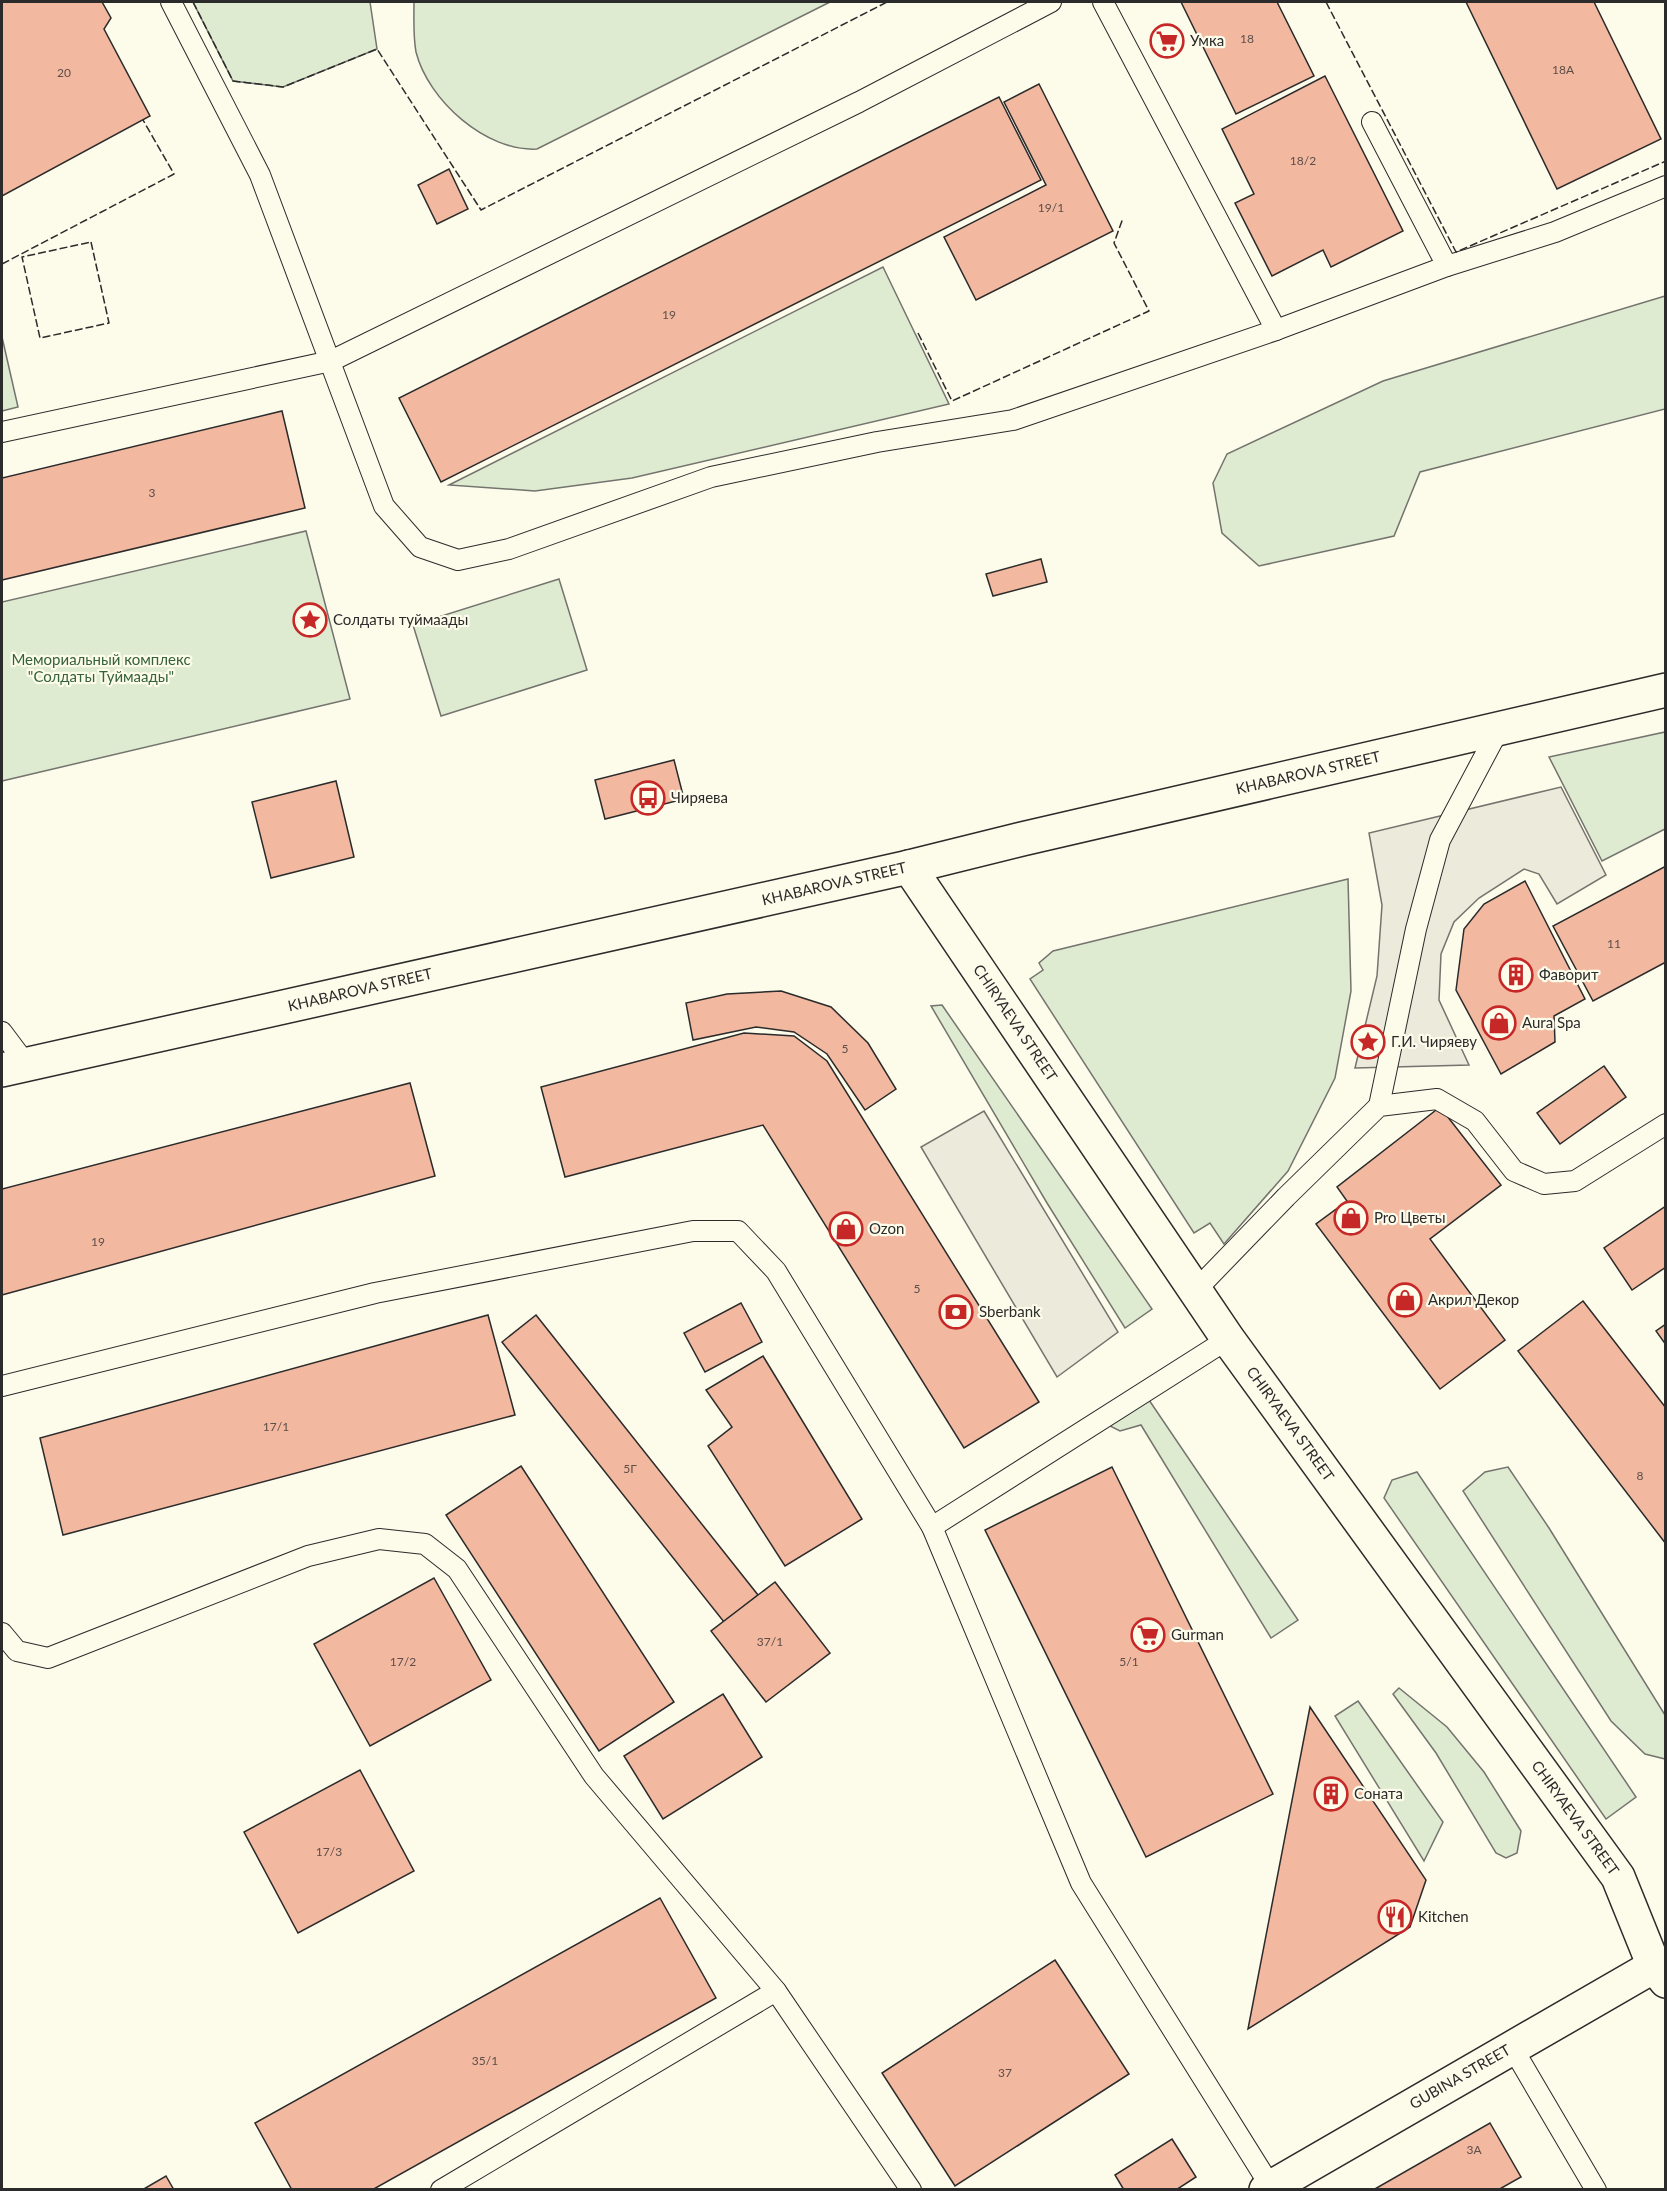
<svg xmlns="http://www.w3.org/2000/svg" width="1667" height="2191" font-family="Lato,sans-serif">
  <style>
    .green { fill: #deebd1; stroke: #74746e; stroke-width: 1.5 }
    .parking { fill: #eceadb; stroke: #74746e; stroke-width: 1.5 }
    .building { fill: #f2b8a0; stroke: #2b2b2b; stroke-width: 1.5 }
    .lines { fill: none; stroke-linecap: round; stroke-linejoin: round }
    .service-casing { stroke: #2b2b2b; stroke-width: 22 }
    .minor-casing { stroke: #2b2b2b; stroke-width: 36 }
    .secondary-casing { stroke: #2b2b2b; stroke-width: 36 }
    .service { stroke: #fdfbea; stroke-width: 20 }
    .minor { stroke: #fdfbea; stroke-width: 33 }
    .secondary { stroke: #fdfbea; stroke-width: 33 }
    .fence { stroke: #2b2b2b; stroke-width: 1.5; stroke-dasharray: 8 3; stroke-linecap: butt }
    .labels { text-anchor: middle; stroke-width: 4.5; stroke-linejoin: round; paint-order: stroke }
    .number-label { font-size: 12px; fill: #5d4e48 }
    .poi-label { font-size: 15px; fill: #2b2b2b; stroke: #fdfbea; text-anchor: start }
    .park-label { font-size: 15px; fill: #34623c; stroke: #fdfbea }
    .street-label { font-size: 15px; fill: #2b2b2b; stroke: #fdfbea }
  </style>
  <rect width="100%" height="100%" fill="#fdfbea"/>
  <g class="green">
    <polygon points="193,2 370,2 377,49 283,87 233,81"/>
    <path d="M 414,2 L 830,2 L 537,149 C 486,152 428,100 416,52 C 413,36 414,18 414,2 Z"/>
    <polygon points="883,267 949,404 632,478 535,491 449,485"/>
    <polygon points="1665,296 1665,409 1420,472 1394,536 1259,566 1222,533 1213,483 1227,454 1383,381"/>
    <polygon points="2,337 18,407 2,411"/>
    <polygon points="306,531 350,699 2,781 2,602"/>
    <polygon points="559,579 587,670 441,716 413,625"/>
    <polygon points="1665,732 1665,829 1602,861 1549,757"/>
    <polygon points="1348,879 1351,991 1335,1078 1288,1171 1224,1244 1210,1223 1194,1233 1030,979 1043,970 1039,963 1053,951"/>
    <polygon points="942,1005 1152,1309 1125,1328 1047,1203 931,1006"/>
    <polygon points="1149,1400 1298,1620 1271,1638 1141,1425 1120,1431 1106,1424"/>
    <polygon points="1508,1467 1549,1528 1665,1715 1665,1759 1645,1754 1611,1721 1463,1491 1485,1472"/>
    <polygon points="1417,1472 1636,1797 1606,1819 1384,1498 1392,1480"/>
    <polygon points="1399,1688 1447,1727 1484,1772 1521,1831 1517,1853 1506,1858 1496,1853 1436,1753 1393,1694"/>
    <polygon points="1358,1701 1443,1822 1424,1861 1335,1716"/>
  </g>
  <g class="parking">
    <polygon points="1561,787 1606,875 1557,904 1539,874 1524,869 1479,898 1454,922 1441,954 1439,1000 1469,1065 1355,1068 1377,976 1382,905 1369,833"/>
    <polygon points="984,1111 1118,1332 1057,1377 921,1147"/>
  </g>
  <g class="building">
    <polygon points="2,2 102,2 111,18 104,29 150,116 2,196"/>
    <polygon points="1181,2 1277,2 1314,76 1236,114"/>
    <polygon points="1466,2 1594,2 1661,139 1557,189"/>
    <polygon points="1325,76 1403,231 1331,267 1323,250 1272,276 1235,203 1254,194 1222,129"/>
    <polygon points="1039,84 1113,231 976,300 944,237 1046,185 1004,102"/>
    <polygon points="999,97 1041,180 441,482 399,398"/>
    <polygon points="449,169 468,209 437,224 418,185"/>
    <polygon points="282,411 305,508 2,580 2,478"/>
    <polygon points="1041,559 1047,582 993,596 986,574"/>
    <polygon points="674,760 684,799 605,819 595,780"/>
    <polygon points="336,781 354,857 271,878 252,802"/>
    <polygon points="1666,866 1666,962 1593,1001 1553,926"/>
    <polygon points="1525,881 1585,999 1554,1016 1555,1042 1501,1074 1456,990 1464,929 1484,904"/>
    <polygon points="781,991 831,1007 868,1043 896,1089 865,1110 827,1054 794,1032 756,1027 693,1040 686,1003 727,994"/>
    <polygon points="744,1033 794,1036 827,1061 1039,1402 964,1448 763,1125 565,1177 541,1087"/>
    <polygon points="1604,1066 1626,1097 1560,1144 1537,1113"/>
    <polygon points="410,1083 435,1176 2,1295 2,1189"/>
    <polygon points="1440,1107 1501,1185 1430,1239 1505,1340 1440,1389 1316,1224 1347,1201 1337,1187"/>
    <polygon points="1666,1206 1666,1267 1632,1290 1604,1248"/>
    <polygon points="1583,1301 1666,1408 1666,1544 1518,1351"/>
    <polygon points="741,1303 762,1342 705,1372 684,1333"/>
    <polygon points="488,1315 515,1415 63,1535 40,1438"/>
    <polygon points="536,1315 758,1595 724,1622 502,1342"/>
    <polygon points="1666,1324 1666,1345 1656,1331"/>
    <polygon points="763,1356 862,1519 785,1566 708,1446 732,1427 706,1390"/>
    <polygon points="521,1466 674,1702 599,1751 446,1515"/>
    <polygon points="1112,1467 1273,1794 1146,1857 985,1530"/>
    <polygon points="434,1578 491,1680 370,1746 314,1644"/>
    <polygon points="775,1582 830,1653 766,1702 711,1631"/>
    <polygon points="723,1694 762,1757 663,1819 624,1756"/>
    <polygon points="1310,1707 1426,1880 1410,1927 1248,2029"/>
    <polygon points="360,1770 414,1871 298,1933 244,1832"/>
    <polygon points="660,1898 716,1998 372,2190 292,2190 255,2123"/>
    <polygon points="1055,1960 1129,2074 955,2186 882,2073"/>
    <polygon points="1490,2123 1521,2177 1498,2190 1373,2190"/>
    <polygon points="1172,2139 1196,2177 1176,2190 1124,2190 1115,2175"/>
    <polygon points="166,2176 174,2190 142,2190"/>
  </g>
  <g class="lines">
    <g class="service-casing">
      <g id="service">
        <polyline points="171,2 260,175 384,506 420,547 458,560 509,549 711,477 877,442 1013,420 1276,330"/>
        <polyline points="1103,2 1276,330 1447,266 1555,232 1666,186"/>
        <polyline points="1372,122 1447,266"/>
        <polyline points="2,432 331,361 859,102 1051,2"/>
        <polyline points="2,1032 26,1064"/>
        <polyline points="1379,1106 1416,929 1440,840 1499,729"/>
        <polyline points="1195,1291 1286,1197 1379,1106 1437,1099 1475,1121 1514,1171 1544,1184 1575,1181 1666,1124"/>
        <polyline points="2,1386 375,1293 693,1231 738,1231 776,1271 932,1527 1228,1339"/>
        <polyline points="932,1527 1081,1883 1271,2187"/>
        <polyline points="2,1633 17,1651 48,1658 308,1556 379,1539 425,1544 457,1569 594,1776 776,1991"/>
        <polyline points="1512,2047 1596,2190"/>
        <polyline points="441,2190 776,1991 911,2190"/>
      </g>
    </g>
    <g class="minor-casing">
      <g id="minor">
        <polyline points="909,867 1228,1339 1618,1877 1654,1966 1666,1981"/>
        <polyline points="1266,2190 1654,1966"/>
      </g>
    </g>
    <g class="secondary-casing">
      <polyline id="secondary" points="2,1070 909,867 1022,839 1666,690"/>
    </g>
    <use href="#service" class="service"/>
    <use href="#minor" class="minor"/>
    <use href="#secondary" class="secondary"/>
    <g class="fence">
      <polyline points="193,2 233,81 283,87 377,49 481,210 887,2"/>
      <polyline points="1326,2 1456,252 1666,161"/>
      <polygon points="91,242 109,323 40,338 22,257"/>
      <polyline points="2,264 174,174 143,120"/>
      <polyline points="918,333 952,401 1149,311 1114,243 1123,218"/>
    </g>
  </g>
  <defs>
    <g id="supermarket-ring" transform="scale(1.725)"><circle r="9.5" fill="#fdfbea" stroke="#c62828" stroke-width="1.5"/><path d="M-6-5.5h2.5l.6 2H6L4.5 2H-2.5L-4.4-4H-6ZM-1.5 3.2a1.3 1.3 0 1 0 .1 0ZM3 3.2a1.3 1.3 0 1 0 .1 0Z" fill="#c62828"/></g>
    <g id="sight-ring" transform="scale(1.725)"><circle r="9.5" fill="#fdfbea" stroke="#c62828" stroke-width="1.5"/><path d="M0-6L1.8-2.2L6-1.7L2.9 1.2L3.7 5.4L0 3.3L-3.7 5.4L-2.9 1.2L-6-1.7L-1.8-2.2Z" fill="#c62828"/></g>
    <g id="bus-ring" transform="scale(1.725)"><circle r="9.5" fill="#fdfbea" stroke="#c62828" stroke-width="1.5"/><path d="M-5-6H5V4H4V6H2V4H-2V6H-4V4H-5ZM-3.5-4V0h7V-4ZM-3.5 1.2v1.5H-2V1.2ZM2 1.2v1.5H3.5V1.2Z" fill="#c62828"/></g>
    <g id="building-ring" transform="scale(1.725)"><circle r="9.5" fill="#fdfbea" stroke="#c62828" stroke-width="1.5"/><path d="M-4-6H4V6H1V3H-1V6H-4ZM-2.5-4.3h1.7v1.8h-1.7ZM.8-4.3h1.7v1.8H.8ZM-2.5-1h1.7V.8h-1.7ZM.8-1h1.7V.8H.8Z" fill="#c62828"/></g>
    <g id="shop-ring" transform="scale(1.725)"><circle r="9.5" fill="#fdfbea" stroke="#c62828" stroke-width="1.5"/><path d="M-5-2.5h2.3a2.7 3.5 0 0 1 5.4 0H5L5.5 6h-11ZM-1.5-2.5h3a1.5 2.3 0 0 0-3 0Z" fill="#c62828"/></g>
    <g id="bank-ring" transform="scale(1.725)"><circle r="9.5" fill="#fdfbea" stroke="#c62828" stroke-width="1.5"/><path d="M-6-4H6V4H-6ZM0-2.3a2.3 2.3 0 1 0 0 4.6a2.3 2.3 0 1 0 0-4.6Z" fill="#c62828"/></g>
    <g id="restaurant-ring" transform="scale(1.725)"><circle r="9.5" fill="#fdfbea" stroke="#c62828" stroke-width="1.5"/><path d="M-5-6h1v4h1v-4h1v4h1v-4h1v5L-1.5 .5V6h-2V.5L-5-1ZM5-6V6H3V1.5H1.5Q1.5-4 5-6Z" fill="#c62828"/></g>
  </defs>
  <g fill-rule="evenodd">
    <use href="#supermarket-ring" x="1167" y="41"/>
    <use href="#sight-ring" x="310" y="620"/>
    <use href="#bus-ring" x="648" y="798"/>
    <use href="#building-ring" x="1516" y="975"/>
    <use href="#shop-ring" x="1499" y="1023"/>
    <use href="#sight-ring" x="1368" y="1042"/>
    <use href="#shop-ring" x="1351" y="1218"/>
    <use href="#shop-ring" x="846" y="1229"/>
    <use href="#shop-ring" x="1405" y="1300"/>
    <use href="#bank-ring" x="956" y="1312"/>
    <use href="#supermarket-ring" x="1148" y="1635"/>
    <use href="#building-ring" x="1331" y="1794"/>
    <use href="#restaurant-ring" x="1395" y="1917"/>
  </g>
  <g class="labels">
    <g class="number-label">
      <text x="1247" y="43">18</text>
      <text x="1563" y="74">18А</text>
      <text x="64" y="77">20</text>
      <text x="1303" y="165">18/2</text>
      <text x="1051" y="212">19/1</text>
      <text x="669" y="319">19</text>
      <text x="152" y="497">3</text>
      <text x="1614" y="948">11</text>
      <text x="845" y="1053">5</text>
      <text x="98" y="1246">19</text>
      <text x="917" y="1293">5</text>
      <text x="276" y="1431">17/1</text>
      <text x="630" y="1473">5Г</text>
      <text x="1640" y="1480">8</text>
      <text x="770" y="1646">37/1</text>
      <text x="403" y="1666">17/2</text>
      <text x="1129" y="1666">5/1</text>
      <text x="329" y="1856">17/3</text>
      <text x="485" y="2065">35/1</text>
      <text x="1005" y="2077">37</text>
      <text x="1474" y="2154">3А</text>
    </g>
    <g class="poi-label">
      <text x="1190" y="46">Умка</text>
      <text x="333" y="625">Солдаты туймаады</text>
      <text x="671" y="803">Чиряева</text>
      <text x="1539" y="980">Фаворит</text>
      <text x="1522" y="1028">Aura Spa</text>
      <text x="1391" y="1047">Г.И. Чиряеву</text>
      <text x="1374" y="1223">Pro Цветы</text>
      <text x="869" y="1234">Ozon</text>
      <text x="1428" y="1305">Акрил Декор</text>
      <text x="979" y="1317">Sberbank</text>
      <text x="1171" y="1640">Gurman</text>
      <text x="1354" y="1799">Соната</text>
      <text x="1418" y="1922">Kitchen</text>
    </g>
    <g class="park-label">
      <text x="101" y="665">Мемориальный комплекс<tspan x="101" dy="17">"Солдаты Туймаады"</tspan></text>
    </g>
    <g class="street-label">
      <text transform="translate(1308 773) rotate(-13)" y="5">KHABAROVA STREET</text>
      <text transform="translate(834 884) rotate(-13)" y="5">KHABAROVA STREET</text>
      <text transform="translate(360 990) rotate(-13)" y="5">KHABAROVA STREET</text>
      <text transform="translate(1015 1023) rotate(56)" y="5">CHIRYAEVA STREET</text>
      <text transform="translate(1290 1424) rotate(54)" y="5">CHIRYAEVA STREET</text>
      <text transform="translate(1575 1818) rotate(54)" y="5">CHIRYAEVA STREET</text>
      <text transform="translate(1460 2077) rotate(-30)" y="5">GUBINA STREET</text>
    </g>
  </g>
  <rect width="1667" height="2191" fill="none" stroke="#2b2b2b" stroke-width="6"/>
</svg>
